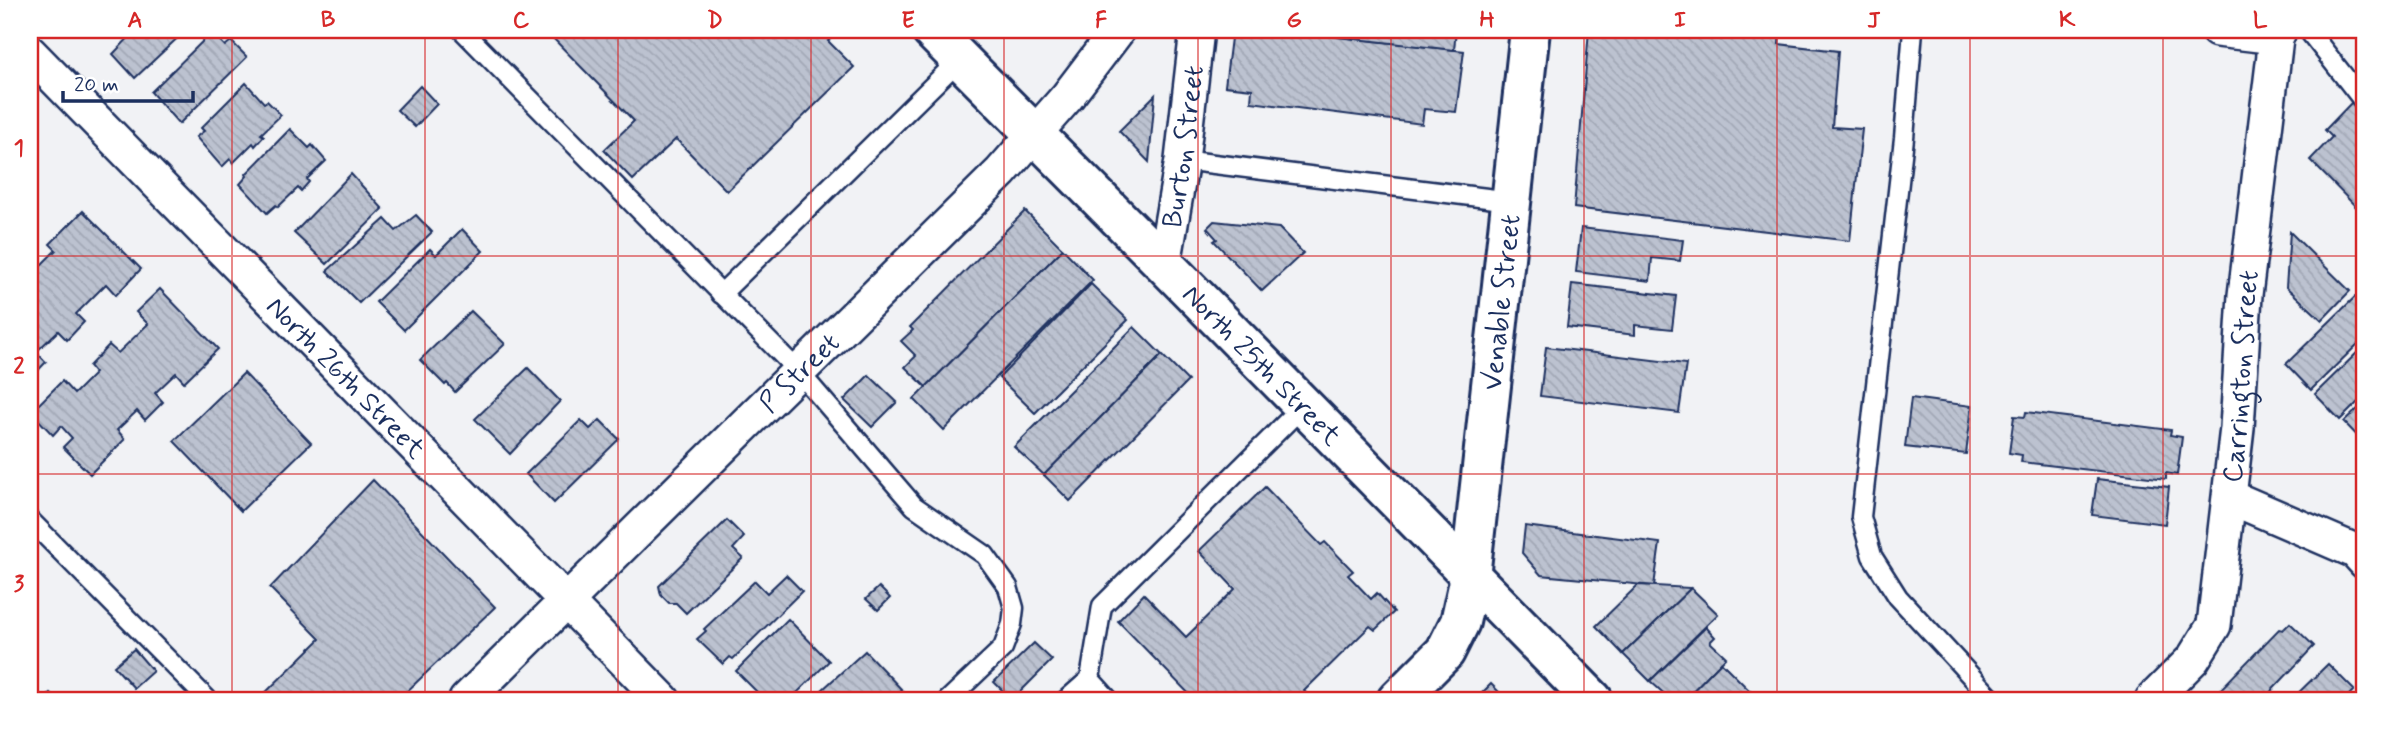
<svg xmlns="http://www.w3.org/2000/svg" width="2395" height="730" font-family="Mynerve,sans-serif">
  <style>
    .building { fill: url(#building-back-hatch); stroke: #1b2f5e; stroke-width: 2 }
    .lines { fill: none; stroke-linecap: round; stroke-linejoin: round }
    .lane-casing { stroke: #1b2f5e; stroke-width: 23 }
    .street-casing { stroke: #1b2f5e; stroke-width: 38 }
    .secondary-casing { stroke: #1b2f5e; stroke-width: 44 }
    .lane { stroke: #fff; stroke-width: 18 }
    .street { stroke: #fff; stroke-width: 33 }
    .secondary { stroke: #fff; stroke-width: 38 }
    .grid { fill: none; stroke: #d62828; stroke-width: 2; stroke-opacity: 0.55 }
    .labels { text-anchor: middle; stroke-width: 7; stroke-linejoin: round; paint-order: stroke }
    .street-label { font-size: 28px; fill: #1b2f5e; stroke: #fff }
    .neatline { fill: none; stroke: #d62828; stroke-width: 2.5 }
    .grid-label { font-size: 23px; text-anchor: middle; font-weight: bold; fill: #d62828 }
  </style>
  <defs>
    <pattern id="building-back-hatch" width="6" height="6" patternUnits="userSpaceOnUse" patternTransform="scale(1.75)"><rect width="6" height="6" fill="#bcc2d0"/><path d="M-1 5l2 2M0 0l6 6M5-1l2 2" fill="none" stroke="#a1a7b5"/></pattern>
  </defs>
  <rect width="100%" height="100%" fill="#f1f2f5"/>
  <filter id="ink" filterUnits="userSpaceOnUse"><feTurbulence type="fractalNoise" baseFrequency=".0143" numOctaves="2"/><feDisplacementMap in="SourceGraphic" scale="14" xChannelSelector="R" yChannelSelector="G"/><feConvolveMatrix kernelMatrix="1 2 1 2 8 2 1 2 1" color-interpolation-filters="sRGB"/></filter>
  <g filter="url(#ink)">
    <g class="building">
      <polygon points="136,30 186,30 135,78 113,54"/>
      <polygon points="545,30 840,30 828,41 854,67 727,191 676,139 633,180 604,150 634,121"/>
      <polygon points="1232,30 1279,30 1464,51 1456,112 1424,109 1422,124 1251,102 1252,89 1225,86"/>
      <polygon points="1339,30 1456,30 1454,50 1338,37"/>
      <polygon points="1589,30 1780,30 1779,44 1838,51 1832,127 1862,129 1850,241 1574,208"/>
      <polygon points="212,32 225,46 231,41 247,57 179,124 151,92"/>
      <polygon points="246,83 264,103 267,101 281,115 261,134 264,136 255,146 253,143 233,163 230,159 222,167 196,137 204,131 201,128"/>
      <polygon points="420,86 437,104 415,127 397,110"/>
      <polygon points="1155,95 1149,162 1119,131"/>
      <polygon points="2352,102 2365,116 2365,216 2310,160 2332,137 2325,130"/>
      <polygon points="290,129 309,148 312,145 326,161 307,179 309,182 301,191 298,188 278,207 276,205 267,213 240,184 247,176 246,174"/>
      <polygon points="351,174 383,209 327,264 294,233"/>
      <polygon points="83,211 141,269 116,295 106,284 76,314 84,322 67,340 58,331 36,352 46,362 30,379 30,266 35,271 56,250 50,244"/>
      <polygon points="1025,211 1063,249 926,387 905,367 916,356 901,341 913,330 910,327"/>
      <polygon points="416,215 432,232 359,303 327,271 385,219 396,231"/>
      <polygon points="1214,221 1279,228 1303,253 1262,291 1214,241 1217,239 1207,228"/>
      <polygon points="1581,228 1683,240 1680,261 1652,258 1650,281 1576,272"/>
      <polygon points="462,229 483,251 404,330 376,302 430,249 436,255"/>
      <polygon points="2290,232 2350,291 2322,320 2286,287"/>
      <polygon points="1063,249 1093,280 944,430 914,399"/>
      <polygon points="1091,284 1128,320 1035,413 999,378"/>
      <polygon points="1572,284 1676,296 1672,329 1635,325 1635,335 1567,327"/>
      <polygon points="160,289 218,349 184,382 176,373 155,393 163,402 145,420 137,411 117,430 125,439 90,474 63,447 72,438 61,426 53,435 31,412 62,381 74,394 95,373 89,366 109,345 118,353 148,324 136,312"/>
      <polygon points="2355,297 2365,307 2365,337 2311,390 2286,364"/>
      <polygon points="471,311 505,344 455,392 447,383 445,385 420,360"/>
      <polygon points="1134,327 1162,355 1044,475 1014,447"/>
      <polygon points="2365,345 2365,395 2340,420 2315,394"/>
      <polygon points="1546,347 1686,364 1679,413 1540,396"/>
      <polygon points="1162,355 1188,381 1070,501 1044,475"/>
      <polygon points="528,368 560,401 510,454 475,419"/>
      <polygon points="244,373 311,443 241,511 174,441"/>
      <polygon points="869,375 897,402 872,427 844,400"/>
      <polygon points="1911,398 1972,406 1966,454 1905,447"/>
      <polygon points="2365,402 2365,444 2344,422"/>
      <polygon points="2026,412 2171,430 2170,435 2182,437 2177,475 2166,473 2166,479 2021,462 2022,455 2009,453 2014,416 2025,417"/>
      <polygon points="581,420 590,429 600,420 619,439 554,503 526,474"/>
      <polygon points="2097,479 2169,487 2165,524 2092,515"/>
      <polygon points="373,480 495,607 398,700 258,700 320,639 270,588"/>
      <polygon points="1265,487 1321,545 1325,542 1353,571 1348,575 1371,599 1377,593 1394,612 1375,630 1370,626 1304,691 1307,694 1302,700 1195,700 1118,621 1144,594 1186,637 1235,589 1199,551"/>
      <polygon points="727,520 744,537 733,549 743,558 686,613 676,603 669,603 661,595 659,586"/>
      <polygon points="1525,526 1660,543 1654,586 1541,575 1522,553"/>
      <polygon points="786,575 802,591 733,659 730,657 723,664 697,639 706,631 704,629 755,581 767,593"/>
      <polygon points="1638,585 1691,588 1623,654 1596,626"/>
      <polygon points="879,587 890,598 878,610 866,599"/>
      <polygon points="1691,588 1718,614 1650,681 1623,654"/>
      <polygon points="788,619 829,661 790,700 765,700 736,671"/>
      <polygon points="2290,623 2314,646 2263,700 2253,700 2247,694 2241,700 2215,700 2212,698 2279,629 2283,630"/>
      <polygon points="1706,627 1715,637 1710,642 1726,657 1684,700 1671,700 1650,681"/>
      <polygon points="1034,643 1052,660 1012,700 994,682"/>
      <polygon points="134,649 153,671 134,688 114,666"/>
      <polygon points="865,651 903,691 892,700 811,700"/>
      <polygon points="1721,662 1759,700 1684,700"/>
      <polygon points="2328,664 2354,690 2344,700 2291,700"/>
      <polygon points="1491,684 1507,700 1475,700"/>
      <polygon points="50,693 57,700 43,700"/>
    </g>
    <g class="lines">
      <g class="lane-casing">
        <g id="lane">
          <polyline points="462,30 799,372 914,506 985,555 1008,587 1014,608 1012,624 1003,648 948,700"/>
          <polyline points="1913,30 1904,138 1861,517 1872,556 1898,597 1993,700"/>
          <polyline points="2308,30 2365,103"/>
          <polyline points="1182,160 1511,201"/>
          <polyline points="721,294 960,59"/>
          <polyline points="30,520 208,700"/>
          <polyline points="1066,700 1090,679"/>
          <polyline points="1109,700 1090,679 1102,606 1303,406"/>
        </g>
      </g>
      <g class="street-casing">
        <g id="street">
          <polyline points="2217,30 2276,37 2280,30"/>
          <path id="s1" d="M 30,53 L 663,700"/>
          <path id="s2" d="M 1164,264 L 1182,160 L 1197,30"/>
          <polyline points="2230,497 2355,551 2365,562"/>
          <path id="s3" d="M 466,700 L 1001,172 L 1067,97 L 1118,30"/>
          <path id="s4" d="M 2152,700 L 2193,659 L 2214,625 L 2237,428 L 2245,295 L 2277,30"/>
        </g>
      </g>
      <g class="secondary-casing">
        <g id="secondary">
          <path id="s5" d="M 931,30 L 1164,264 L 1593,700"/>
          <path id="s6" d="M 1397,700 L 1445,652 L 1460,622 L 1470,577 L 1530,30"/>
        </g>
      </g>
      <use href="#lane" class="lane"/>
      <use href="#street" class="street"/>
      <use href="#secondary" class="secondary"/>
    </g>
  </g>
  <path class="grid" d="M 232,30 L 232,700M 425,30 L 425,700M 618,30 L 618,700M 811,30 L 811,700M 1004,30 L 1004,700M 1198,30 L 1198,700M 1391,30 L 1391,700M 1584,30 L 1584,700M 1777,30 L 1777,700M 1970,30 L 1970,700M 2163,30 L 2163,700M 30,256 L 2365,256M 30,474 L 2365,474"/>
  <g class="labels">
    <g class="street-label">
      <text dy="10" stroke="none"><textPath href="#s2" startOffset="119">Burton Street</textPath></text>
      <text dy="10" stroke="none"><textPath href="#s6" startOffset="424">Venable Street</textPath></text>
      <text dy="10" stroke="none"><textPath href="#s5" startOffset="471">North 25th Street</textPath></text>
      <text dy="10" stroke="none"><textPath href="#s3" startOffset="467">P Street</textPath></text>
      <text dy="10" stroke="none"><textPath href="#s4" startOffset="348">Carrington Street</textPath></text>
      <text dy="10" stroke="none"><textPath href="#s1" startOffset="453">North 26th Street</textPath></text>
    </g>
  </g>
  <rect width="2395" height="730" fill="none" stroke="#fff" stroke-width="77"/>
  <path d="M63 91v10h130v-10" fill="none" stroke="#1b2f5e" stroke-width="3.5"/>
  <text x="74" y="91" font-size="21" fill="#1b2f5e" stroke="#ffffff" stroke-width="5" paint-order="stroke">20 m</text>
  <rect x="38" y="38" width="2318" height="654" class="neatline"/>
  <g class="grid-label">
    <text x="135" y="27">A</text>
    <text x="328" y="27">B</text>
    <text x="521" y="27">C</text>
    <text x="715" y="27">D</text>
    <text x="908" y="27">E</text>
    <text x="1101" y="27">F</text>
    <text x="1294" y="27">G</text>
    <text x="1487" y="27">H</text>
    <text x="1680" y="27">I</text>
    <text x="1874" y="27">J</text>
    <text x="2067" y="27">K</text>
    <text x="2260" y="27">L</text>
    <text x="19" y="155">1</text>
    <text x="19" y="373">2</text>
    <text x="19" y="591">3</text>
  </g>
</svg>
